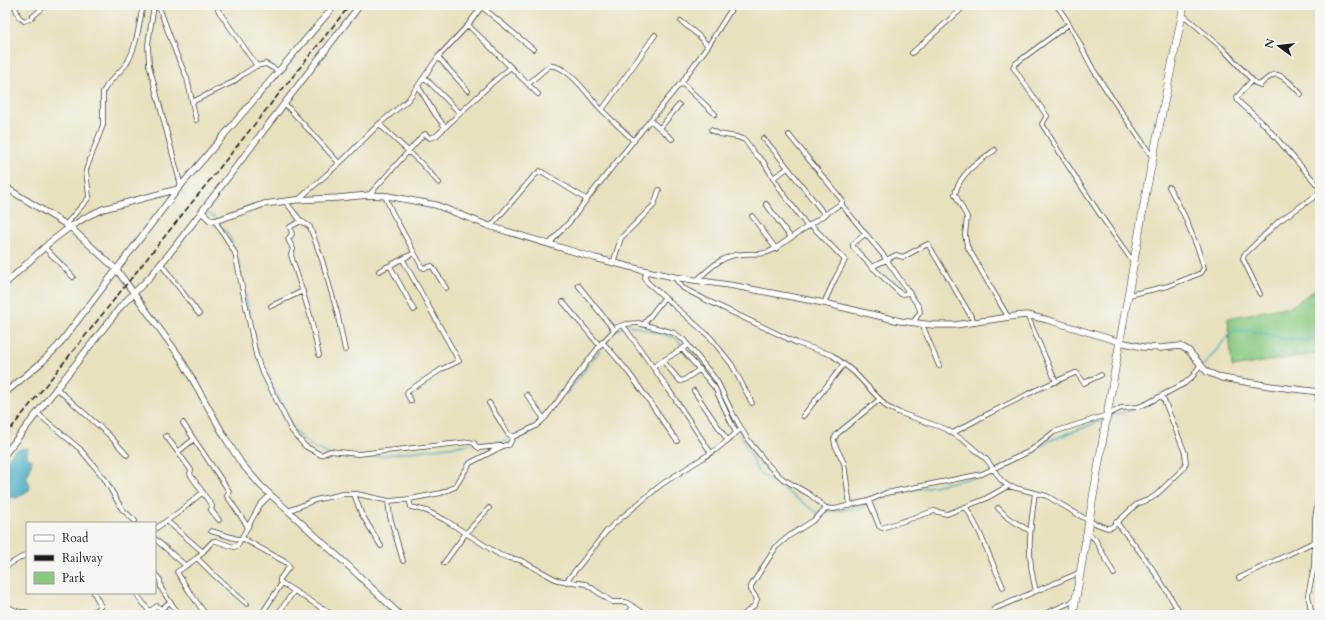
<svg xmlns="http://www.w3.org/2000/svg" width="1325" height="620" viewBox="0 0 1325 620" font-family="Cardo,serif">
<style>
.green{fill:#87c981;stroke:#52724e}
.water{fill:#46adc6;stroke:#316471}
.lines{fill:none;stroke-linecap:round;stroke-linejoin:round}
.stream{stroke:#46adc6;stroke-width:1.5}
.minor-casing{stroke:#3b3a34;stroke-width:5.5}
.tertiary-casing{stroke:#3b3a34;stroke-width:7}
.primary-casing{stroke:#3b3a34;stroke-width:8}
.minor{stroke:#fff;stroke-width:4}
.tertiary{stroke:#fff;stroke-width:5.5}
.primary{stroke:#fff;stroke-width:7}
.rail{stroke:#1c1c1c;stroke-width:1.5;stroke-dasharray:6 3;stroke-linecap:butt}
</style>
<rect width="100%" height="100%" fill="#f6f6f2"/>
<filter id="ink" filterUnits="userSpaceOnUse"><feTurbulence type="fractalNoise" baseFrequency=".025" numOctaves="2"/><feDisplacementMap in="SourceGraphic" scale="8" xChannelSelector="R" yChannelSelector="G"/><feConvolveMatrix kernelMatrix="1 2 1 2 8 2 1 2 1" color-interpolation-filters="sRGB"/></filter>
<filter id="wash" filterUnits="userSpaceOnUse"><feTurbulence type="fractalNoise" baseFrequency=".012" numOctaves="4" result="noise"/><feDisplacementMap in="SourceGraphic" scale="16" xChannelSelector="R" yChannelSelector="G"/><feGaussianBlur stdDeviation="0.9" result="paint"/><feColorMatrix in="noise" values="0 0 0 0 0 0 0 0 0 0 0 0 0 0 0 0 0 1.4 0 .05"/><feComposite in="paint" operator="in"/></filter>
<g filter="url(#wash)">
<rect width="100%" height="100%" fill="#e8e1be"/>
<!-- green -->
<path class="green" d="M1320,286V353L1232,367L1228,318L1292,306Z"/>
<!-- water -->
<path class="water" d="M28,448L27,452V457L32,460L29,473L26,477L30,485L29,490L17,498L11,497L5,503V463L15,450Z"/>
<g class="lines">
<!-- stream -->
<path class="stream" d="M182,193L184,195
M206,212L215,218
M219,224L230,237L233,246
M238,261L255,339
M630,325L676,338L714,382L717,387
M615,331L623,327
M257,349L259,359L294,430L300,437L315,448L330,455L356,459L471,444
M1204,365L1233,330L1259,332L1281,338L1308,341L1320,330
M718,391L740,432L758,472L818,513L821,512
M566,394L608,340
M1165,396L1186,387L1191,380
M1108,417L1135,409
M513,440L518,439L534,429
M475,444L509,441
M1037,448L1049,441L1103,420
M884,496L982,476
M825,512L860,508L875,500"/>
</g>
</g>
<g filter="url(#ink)">
<g class="lines">
<defs>
<path id="minor" d="M14,5L19,17L24,21L30,19L46,5
M154,5L148,44L149,65L181,186
M1056,5C1072,24 1081,48 1093,69C1112,100 1133,128 1153,158
M154,6L159,7L176,53L187,78L196,120
M482,7L533,49
M218,10L257,66
M1182,14L1221,47L1255,83L1260,85C1264,81 1269,77 1273,75C1281,71 1296,89 1301,94
M681,21L699,36L708,46
M1069,24L1015,64L1013,67L1047,116L1042,124C1071,171 1101,218 1134,263
M468,25L538,94
M912,53L966,5
M438,57L468,91
M424,77L460,113
M1252,80L1237,97L1238,101L1265,125L1320,188
M528,84L549,66C566,63 588,95 598,106C609,118 622,129 634,141
M681,84L688,73L708,46L734,5
M418,86L435,114L445,127
M192,102L233,82L242,75L256,66L266,64L278,71
M285,104L339,163
M602,110L655,35
M650,120L672,139
M379,124L421,163L439,183
M660,128L679,105
M711,130L719,134L737,137L745,140L754,153L763,161L782,192L808,227
M763,138L777,154L825,215
M995,150C979,161 960,173 955,194L967,217L965,235L967,246L1008,317
M773,178L788,168
M369,195L423,135L425,134L430,138L436,136L492,83L511,67
M385,196L392,212L422,267L424,268L432,266L446,288
M299,199L343,160L379,124L408,100L438,57L468,25L483,5
M285,201L300,220L310,227L322,260L337,312L345,350
M766,204L791,238
M841,204L884,256L919,307L920,312L913,323
M752,216L776,249
M215,221L228,241L235,253L256,355L260,367L292,431L305,446L321,455L330,451L358,454L469,442L474,443L476,446L479,448L509,445L513,437L536,426L545,418L601,344L617,327L626,324L638,323L664,330L674,333L684,340L717,381L733,414L748,440L769,466L783,479L809,494L826,508L834,509L868,501L886,493L982,474L1030,451L1054,432L1107,415L1121,408L1138,407L1148,403L1185,383L1193,376L1200,365
M301,221L290,227L292,234L288,239L293,249L291,255L310,315L319,355
M65,225L87,200L89,197L86,170L103,125V92C108,81 120,73 127,63C137,46 139,24 143,5
M811,225L845,260L835,279L824,303
M491,226L533,177L540,171L544,173L586,199
M865,234L853,244V247L871,266L901,294L910,293
M550,244C556,234 565,228 572,219C606,173 643,129 679,85L683,84L715,114
M45,248L73,277
M403,260L459,361L442,369L408,391L407,394L411,401
M613,263L621,238L654,205L659,190
M161,264L199,314
M390,266L414,310
M872,267L896,255L903,257L928,244L975,323
M379,271L414,253
M646,271L645,278L647,282L710,337L732,365L752,403
M674,277L683,288L704,299L797,343L832,355L854,372L887,407L900,413L946,429L966,442L987,460L1001,480L1008,486L1047,496L1089,521L1107,528L1112,527L1137,504L1150,499L1156,495L1182,470L1186,463L1185,453L1162,395
M697,280C711,267 723,255 742,254C755,253 761,256 773,250L842,203V200L789,135
M578,285L614,330
M1260,294L1243,259L1244,255L1279,221L1320,193
M1129,295L1168,286L1201,273L1204,268L1198,249L1184,215L1169,187
M563,302L599,345
M271,306L303,291
M1027,315L1056,382
M644,324L664,298
M922,324L939,366
M623,325L669,390L711,453
M602,342C631,371 653,408 677,441
M682,349L715,388L736,433
M663,361L680,381L684,380L700,369
M653,367L688,345
M56,388L109,435L127,455
M694,391L728,441
M1317,391L1320,414
M527,395L544,419
M489,403L508,434L513,437
M37,413L80,449L104,478L122,509L135,521
M803,416L844,364
M183,423L229,491L227,496L248,527
M953,433L982,417L1036,390L1075,373H1077L1084,383L1101,375
M166,436L191,470L190,474L212,506L211,510L219,520
M178,452L194,439
M1035,493C1030,530 1026,554 1036,591
M354,494L361,513L381,546
M409,499L411,507L427,511L445,520L500,555L509,558L520,560L557,580L586,584L612,602H626L647,615
M388,501L390,517L403,561
M869,501L879,526L882,528L934,511L947,514L985,499L1008,486
M850,506L844,463L835,445L834,439L837,434L880,399
M966,507L978,529L1003,587
M998,508L1008,518L1030,531
M288,511L315,500L343,494H357L389,501L410,499L441,493L455,487L470,463L505,445
M167,521L203,552
M1116,522C1141,551 1163,582 1181,615
M155,529L179,512L203,492
M211,531L241,540
M1087,533L1095,539L1114,574
M242,538L287,563L289,567L280,579V582L333,615
M155,539L186,566
M197,558L215,576L247,604
M444,563L466,533L489,508
M5,567L27,554
M155,574L160,580L161,588L170,602L161,609L165,615
M1239,578L1314,542
M566,582L606,532L614,524L662,484L717,449L741,429
M136,593L149,611
M170,602L180,615
M5,604C11,609 18,613 26,612L29,615
M994,609L1081,572
M89,615L101,606L94,593
M144,615L157,606L161,609
M206,615L189,591L177,572L197,558L213,541H216L234,547L237,546L260,505L270,495
M261,615L282,583
M277,615L294,591
M318,615L323,608
M627,615L633,607
M743,615L755,605L757,599L751,590V586L776,547L789,536L814,520L827,508
M1042,615L1076,600
M1162,615L1177,607
M1312,615L1308,595L1314,567L1315,518L1320,488"/>
<path id="tertiary" d="M5,187L70,227L117,270L180,357L226,439L241,463L261,486L354,571L400,615
M202,212L210,220L215,221L264,204L295,200L337,198L369,195L388,196L436,205L489,226L595,258L642,270L674,277L735,286L824,303L900,321L933,325H955L1016,316L1027,315L1048,320L1120,342L1143,347L1161,348L1180,346L1188,350L1207,372L1222,378L1270,386L1320,392
M5,284L49,243L70,227L88,216L103,209L178,189
M5,393L42,362L58,346L178,189L335,5
M5,454L122,305L150,277L173,249L360,5"/>
<path id="primary" d="M1073,615L1107,415L1147,187L1184,5"/>
</defs>
<!-- minor casing -->
<use href="#minor" class="minor-casing"/>
<!-- tertiary casing -->
<use href="#tertiary" class="tertiary-casing"/>
<!-- primary casing -->
<use href="#primary" class="primary-casing"/>
<!-- minor -->
<use href="#minor" class="minor"/>
<!-- tertiary -->
<use href="#tertiary" class="tertiary"/>
<!-- primary -->
<use href="#primary" class="primary"/>
<!-- rail -->
<path class="rail" d="M5,436L350,5"/>
</g>
</g>
<!-- margin -->
<rect width="1325" height="620" fill="none" stroke="#f6f6f2" stroke-width="20"/>
<!-- legend -->
<rect x="26" y="522" width="130" height="72" fill="#f6f6f2" stroke="#9f9f9c"/>
<rect x="34" y="535" width="20" height="6" fill="#ffffff" stroke="#9f9f9c"/>
<text x="62" y="542" font-size="12" fill="#1c1c1c">Road</text>
<rect x="34" y="555" width="20" height="6" fill="#1c1c1c" stroke="#9f9f9c"/>
<text x="62" y="562" font-size="12" fill="#1c1c1c">Railway</text>
<rect x="34" y="572" width="20" height="12" fill="#87c981" stroke="#9f9f9c"/>
<text x="62" y="582" font-size="12" fill="#1c1c1c">Park</text>
<!-- north arrow -->
<g transform="translate(1279 46) rotate(285)" stroke="#f6f6f2" stroke-width="3" paint-order="stroke">
<path d="M0-3L7 15L0 10L-7 15Z" fill="#1c1c1c"/>
<text y="-6" font-size="11" font-weight="bold" text-anchor="middle" fill="#1c1c1c">N</text>
</g>
</svg>
